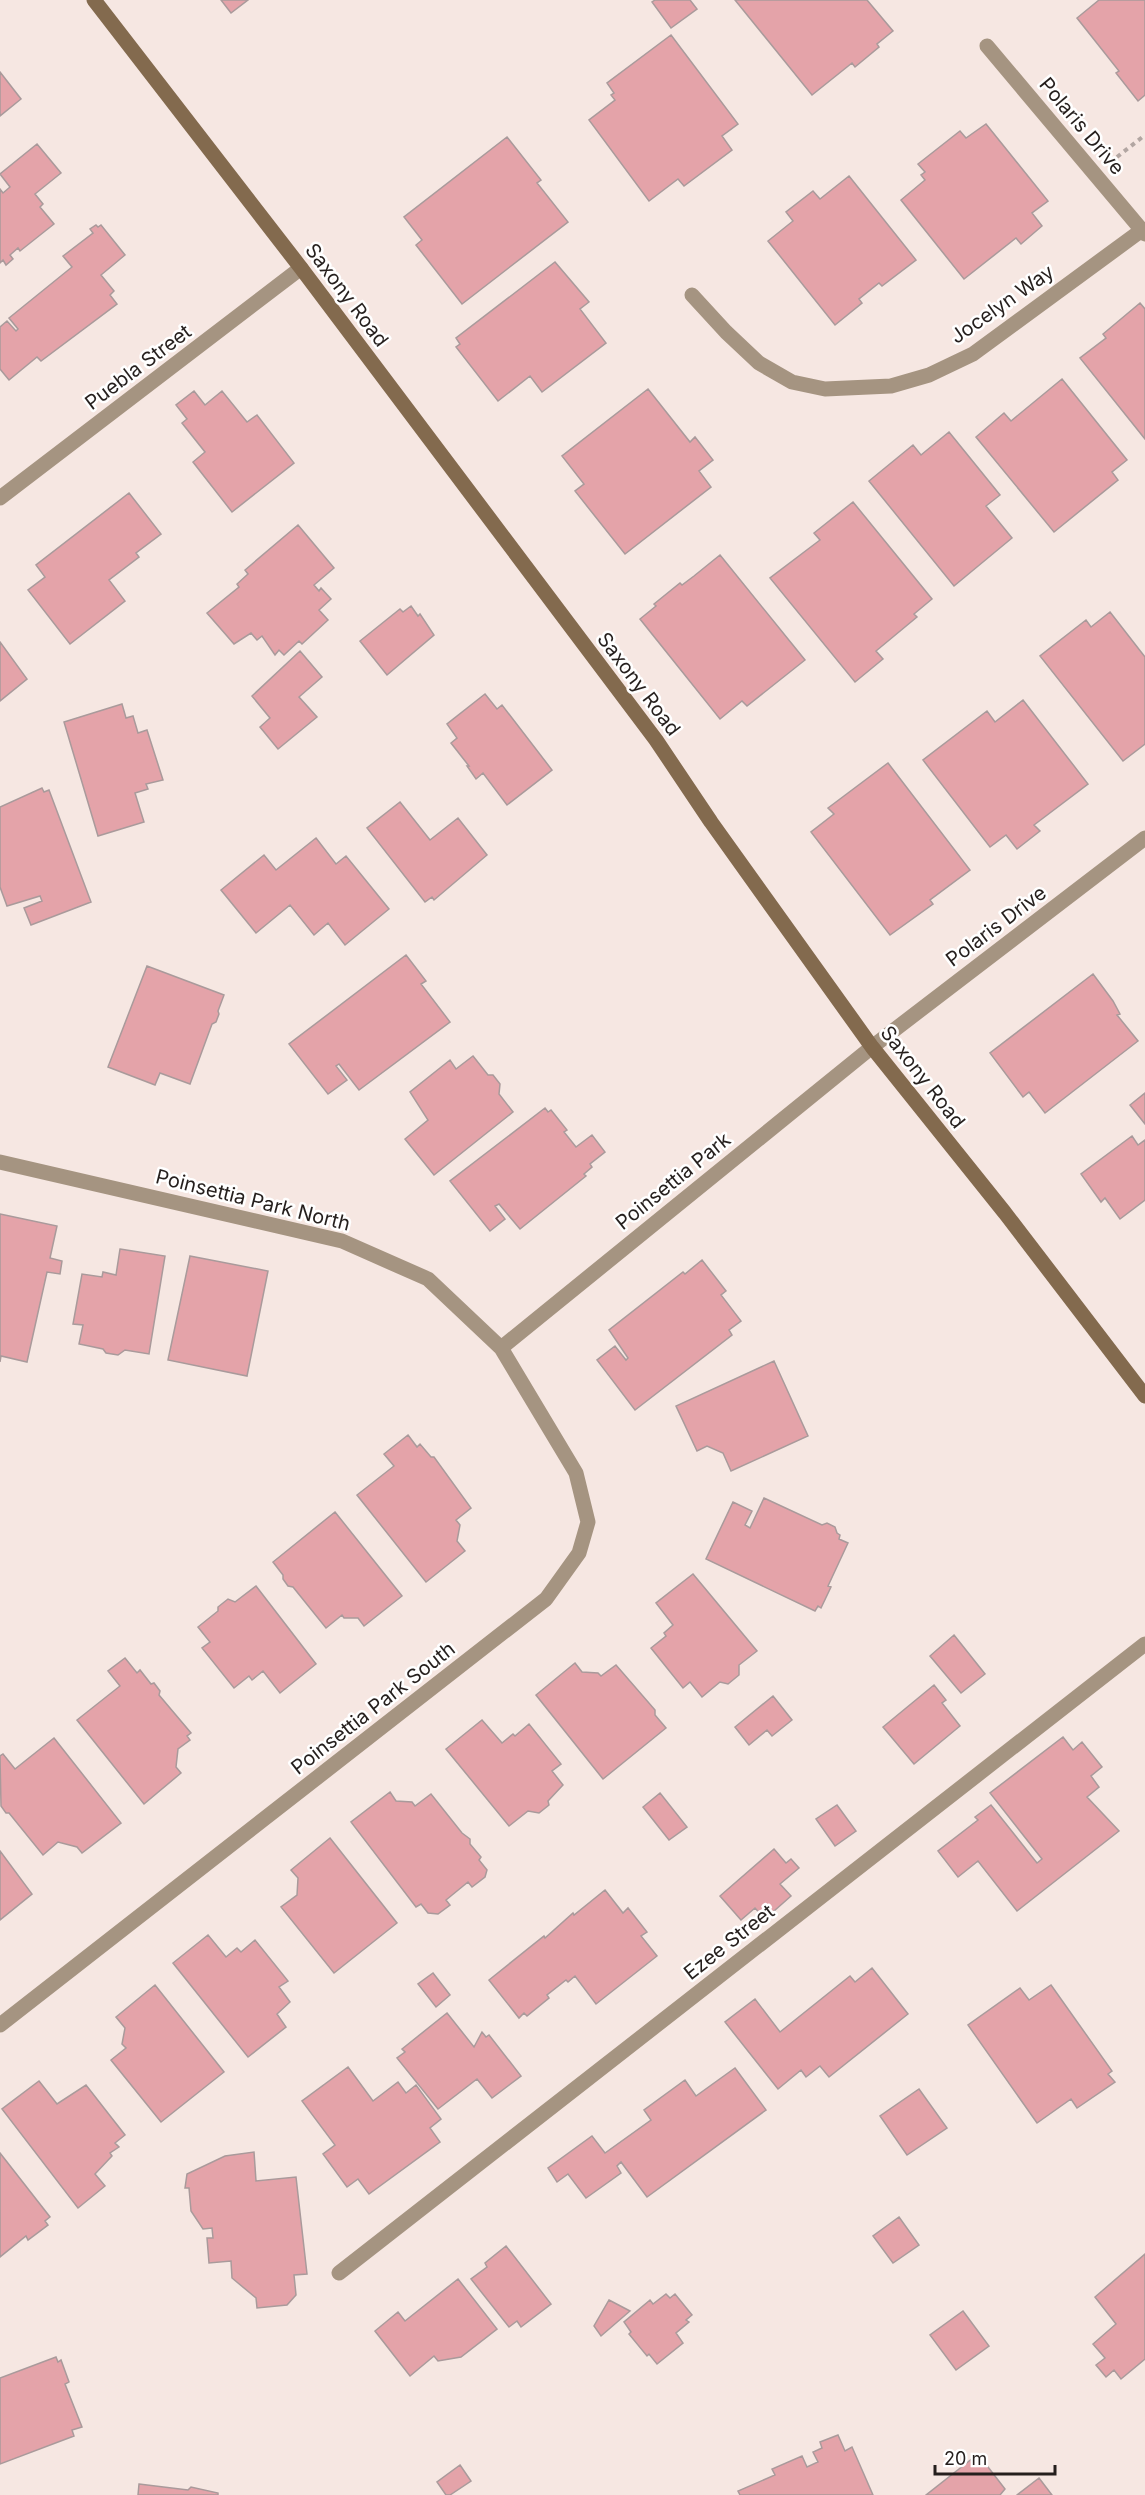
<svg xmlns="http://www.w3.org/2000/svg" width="1145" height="2495" viewBox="0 0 1145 2495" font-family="Inter,sans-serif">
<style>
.building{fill:#e4a3a9;stroke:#a99a9b;stroke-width:1.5}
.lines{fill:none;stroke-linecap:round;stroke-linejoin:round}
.path{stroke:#b2a6a2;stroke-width:4;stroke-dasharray:4.5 4.5;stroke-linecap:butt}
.street{stroke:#a59481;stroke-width:15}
.secondary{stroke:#836a4e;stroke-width:15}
.labels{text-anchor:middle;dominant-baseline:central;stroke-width:5;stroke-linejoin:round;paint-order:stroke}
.street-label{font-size:20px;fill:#251f1d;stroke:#fff}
</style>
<rect width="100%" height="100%" fill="#f6e7e2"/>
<!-- building -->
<path class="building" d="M221,0H248L231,13Z
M655,0H690L697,9L671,28L652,2Z
M735,0H867L893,31L877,44L879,47L855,67L852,63L812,95Z
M1099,0H1145V95L1138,101L1116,73L1119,71L1077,18Z
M671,35L738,124L722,136L732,150L684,186L678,179L649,201L589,120L615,100L611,95L614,93L607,83Z
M0,72L21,99L0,116Z
M986,124L1048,201L1032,213L1042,226L1021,244L1016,238L964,279L901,200L925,180L921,175L925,172L918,164L960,131L966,138Z
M507,137L541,180L537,183L568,222L462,304L416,245L422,240L404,217Z
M37,144L61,173L35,194L43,204L40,207L54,224L20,251L18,248L10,255L13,259L6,265L3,260L0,263V189L3,193L10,187L0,174Z
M849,176L916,260L882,286L879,283L859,299L862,303L835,325L768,241L793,221L786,212L813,191L820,199Z
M96,225L98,227L101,225L125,255L101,275L114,291L110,295L117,304L41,361L37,357L9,380L0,369V327L7,321L16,331L18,329L9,318L72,267L63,256L93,233L90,229Z
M555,262L589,302L580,309L606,343L542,392L530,376L498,401L456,347L460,344L456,338Z
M1140,303L1145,309V439L1080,358L1106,338L1103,334Z
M1062,379L1127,460L1112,472L1118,480L1054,532L976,437L1004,413L1011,421Z
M648,389L690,442L695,437L713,460L699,471L711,487L625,554L575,491L584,484L562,456Z
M194,391L205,405L222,391L247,422L257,415L294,463L232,512L193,462L205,452L182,423L187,419L176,405Z
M949,432L1000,495L986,506L1012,538L954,586L869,481L913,445L921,455Z
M129,493L161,534L136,553L139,557L109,580L125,601L70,644L28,590L45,577L36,565Z
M853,502L932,599L914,614L917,617L876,651L883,659L855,682L770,578L820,540L814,533Z
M298,525L334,568L314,585L319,591L321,588L331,599L319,610L328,620L302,644L299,641L284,655L279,650L275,655L262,636L257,640L251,633L234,644L207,613L239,587L237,584L248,574L245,570Z
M720,555L805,660L747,706L742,701L720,719L640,619L656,606L654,604L680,583L682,585L694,576Z
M411,606L418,616L420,614L434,635L387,675L360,641L400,609L403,612Z
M1110,612L1145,657V744L1123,761L1040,656L1086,620L1091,627Z
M0,642L27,679L0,701Z
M300,651L322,677L299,697L317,717L278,749L260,727L270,718L252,696Z
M485,694L497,709L502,705L552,770L507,805L483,773L476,779L467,766H469L451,743L457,738L447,724Z
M1023,700L1088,784L1034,825L1040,831L1017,849L1006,835L990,847L923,760L987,711L995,722Z
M122,704L126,718L133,716L138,733L147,730L163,780L146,784L148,789L135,793L144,822L98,836L64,722Z
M888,763L970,870L930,900L933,904L890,935L811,832L834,814L828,808Z
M42,788L44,792L49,790L91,902L31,925L24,908L42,901L40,896L7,906L0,887V807Z
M400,802L430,840L458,818L487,855L434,900L432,897L425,902L367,828Z
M316,838L336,864L346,856L389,909L345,945L328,923L314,935L290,905L256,933L221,890L264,855L276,870Z
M406,955L426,981L421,984L450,1022L359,1090L339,1064L336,1066L347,1080L328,1094L289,1044Z
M147,966L224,995L218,1011L219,1014L216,1022L212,1024L190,1084L160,1073L155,1085L108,1067Z
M1093,974L1113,1001L1120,1014L1117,1015L1138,1041L1045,1113L1029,1092L1023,1097L990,1053Z
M473,1056L488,1075H493L500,1084L499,1094L513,1112L434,1175L405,1139L428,1120L410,1092L450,1060L456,1069Z
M1145,1093V1124L1130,1105Z
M545,1108L548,1112L551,1110L567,1130L564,1132L576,1147L592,1135L605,1152L590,1164L592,1167L584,1174L586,1176L520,1229L499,1204L495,1206L505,1219L490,1231L450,1181Z
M1132,1136L1138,1145L1145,1140V1200L1120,1219L1105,1198L1101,1202L1081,1174Z
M0,1214L57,1226L50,1258L62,1261L60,1274L47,1272L27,1362L1,1356L0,1362Z
M120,1249L165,1256L149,1354L125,1350L118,1355L106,1353L103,1349L79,1344L83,1325L73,1324L82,1274L102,1277L103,1272L116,1275Z
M190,1256L268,1271L247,1376L168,1360Z
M702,1260L726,1291L721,1295L741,1321L729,1330L732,1335L635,1410L597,1360L615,1346L626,1360L628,1358L609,1330L683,1272L685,1274Z
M774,1361L808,1436L731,1471L723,1453L707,1446L697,1451L676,1406Z
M408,1435L417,1447L420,1444L431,1457H434L471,1508L456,1520L460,1525L457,1541L465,1551L426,1582L357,1495L394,1466L384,1454Z
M764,1498L822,1525L827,1523L835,1527L837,1533L840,1535L839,1539L848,1543L828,1586L831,1587L821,1608L818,1606L815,1611L706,1559L733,1502L752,1511L745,1525L750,1528Z
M335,1512L402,1596L364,1626L358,1618H344L342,1615L326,1628L293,1587L288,1586L283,1579V1575L273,1562Z
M693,1574L757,1651L739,1665V1675L728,1684L720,1682L702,1697L690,1682L683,1688L651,1648L666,1636L664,1633L673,1625L656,1603Z
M256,1586L316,1664L280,1693L263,1671L252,1680L249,1676L234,1688L202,1648L210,1642L198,1627L218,1611V1607L228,1599L235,1602Z
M954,1635L985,1674L961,1693L930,1656Z
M125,1658L137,1673L140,1670L151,1684L154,1683L160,1691L159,1695L191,1733L187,1736L190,1740L178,1749L176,1767L181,1773L144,1804L77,1720L120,1686L108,1671Z
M575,1663L582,1672L598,1673L601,1676L616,1665L655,1710V1715L666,1728L603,1779L536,1695Z
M934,1685L946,1700L942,1703L960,1726L914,1764L883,1727Z
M773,1696L792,1720L772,1736L767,1730L749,1745L735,1727Z
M482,1720L502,1743L513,1734L515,1736L529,1724L561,1764L552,1771L563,1785L548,1801L549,1805L539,1813L528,1811L509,1826L446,1749Z
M1063,1737L1073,1750L1082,1742L1102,1767L1091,1776L1099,1787L1087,1797L1119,1831L1017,1911L978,1861L958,1877L938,1851L978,1820L975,1817L991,1805L1037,1863L1042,1859L990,1793Z
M54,1738L121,1823L82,1853L77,1847L58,1842L43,1855L9,1813H6L1,1806L0,1756L3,1754L15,1769Z
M390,1792L396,1801L412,1802L415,1806L431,1794L462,1833L470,1839V1844L481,1857L479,1860L487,1870L485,1877L472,1887L468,1882L446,1900L450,1905L438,1914L428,1913L421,1904L416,1907L351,1822Z
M660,1793L687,1827L669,1840L643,1807Z
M837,1805L856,1831L835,1846L816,1819Z
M330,1838L397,1923L334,1973L281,1907L297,1895L298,1878L291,1870Z
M774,1849L786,1863L791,1859L799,1868L780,1884L791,1896L765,1919L755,1908L741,1920L720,1896Z
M0,1851L32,1894L0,1920Z
M605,1890L623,1913L628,1908L647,1932L641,1936L657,1956L596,2004L575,1976L568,1982L566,1980L547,1995L549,1998L527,2016L524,2013L519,2018L489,1980L544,1936L545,1938L573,1913L574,1915Z
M208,1935L226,1957L237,1948L241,1952L255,1940L288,1981L279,1987L290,2002L277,2014L286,2027L248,2057L173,1963Z
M872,1968L908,2014L829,2077L820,2066L806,2077L801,2070L778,2089L725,2022L755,1999L780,2032L850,1976L855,1982Z
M433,1973L450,1995L436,2007L418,1984Z
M155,1985L224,2072L161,2122L111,2060L126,2048L122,2044L125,2028L116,2017Z
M1051,1985L1112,2071L1108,2074L1115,2082L1077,2108L1071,2099L1037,2123L968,2025L1020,1988L1029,2000Z
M447,2013L474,2047L482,2032L486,2037L489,2035L521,2076L492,2098L477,2079L438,2109L397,2058L405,2052L402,2049Z
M348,2067L373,2101L398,2082L406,2093L416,2085L441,2119L430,2128L440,2142L369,2194L358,2179L347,2187L323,2154L335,2145L302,2101Z
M735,2068L766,2110L647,2197L621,2162L617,2166L621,2173L586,2198L568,2174L557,2182L548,2168L592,2136L605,2153L651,2120L644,2110L685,2080L696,2096Z
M39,2081L57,2104L86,2085L125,2135L115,2143L119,2147L110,2153L112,2156L95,2174L105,2186L78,2208L2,2109Z
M919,2089L947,2128L907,2155L880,2116Z
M254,2152L256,2181L296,2177L307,2274L294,2275L296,2295L287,2305L257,2308L256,2298L232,2278L231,2261L209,2263L207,2238H213L212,2228L203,2229L191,2211L189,2188H185L187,2174L225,2156Z
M0,2153L50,2217L45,2221L48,2225L28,2240L26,2236L0,2257Z
M899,2217L919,2245L893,2263L873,2236Z
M506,2246L551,2304L521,2327L517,2321L509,2327L471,2279L487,2267L485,2263Z
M1145,2254V2359L1121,2379L1114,2370L1106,2377L1096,2365L1105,2358L1093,2344L1116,2324L1095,2297Z
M458,2279L497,2329L461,2357L438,2361L434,2356L410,2376L375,2331L398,2312L405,2321Z
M666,2294L670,2298L675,2294L692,2315L686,2320L689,2322L676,2333L683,2343L657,2364L649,2354L647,2356L629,2334L631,2332L624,2322L650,2300L653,2304Z
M609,2300L630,2311L601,2336L594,2326Z
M963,2311L989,2346L956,2370L930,2335Z
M56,2357L58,2362L61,2360L69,2382L65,2384L82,2427L72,2430L74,2436L0,2464V2378Z
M838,2435L845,2451L852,2447L873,2495H740L738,2491L775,2475L772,2469L802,2456L807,2467L818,2462L813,2452L822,2448L820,2442Z
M978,2454L1005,2489L1000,2495H926Z
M460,2465L471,2481L450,2495H446L437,2482Z
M1039,2478L1052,2495H1017Z
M139,2484L188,2490L191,2487L218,2493V2495H138Z"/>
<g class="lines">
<!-- path -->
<path class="path" d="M1117,157L1145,135"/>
<!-- street -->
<path class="street" d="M987,46L1145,234
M692,295L726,332L759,363L792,382L825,389L891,386L929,375L973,354L1142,230
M0,498L301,268
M0,1162L342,1241L428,1279L501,1348L576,1473L588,1522L579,1553L546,1599L0,2025
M501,1348L872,1047L1145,838
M339,2273L1145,1644"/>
<!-- secondary -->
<path class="secondary" d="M94,0L301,268L656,740L711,822L872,1047L1005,1213L1145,1396"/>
</g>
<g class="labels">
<!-- street labels -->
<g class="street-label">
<text transform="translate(1082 126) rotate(50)">Polaris Drive</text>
<text transform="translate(347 295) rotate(53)">Saxony Road</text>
<text transform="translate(1002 304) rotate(-35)">Jocelyn Way</text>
<text transform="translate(138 367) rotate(-37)">Puebla Street</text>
<text transform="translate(639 684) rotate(53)">Saxony Road</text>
<text transform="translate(996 926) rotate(-37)">Polaris Drive</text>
<text transform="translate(923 1077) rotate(52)">Saxony Road</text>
<text transform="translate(673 1181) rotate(-39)">Poinsettia Park</text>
<text transform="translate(253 1200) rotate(14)">Poinsettia Park North</text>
<text transform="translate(373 1708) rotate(-38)">Poinsettia Park South</text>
<text transform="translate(729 1942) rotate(-38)">Ezee Street</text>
</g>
</g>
<!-- scale -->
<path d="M935 2465v9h120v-9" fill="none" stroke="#251f1d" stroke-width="3"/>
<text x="944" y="2465" font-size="18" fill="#251f1d" stroke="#ffffff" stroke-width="4.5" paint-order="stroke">20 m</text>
</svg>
